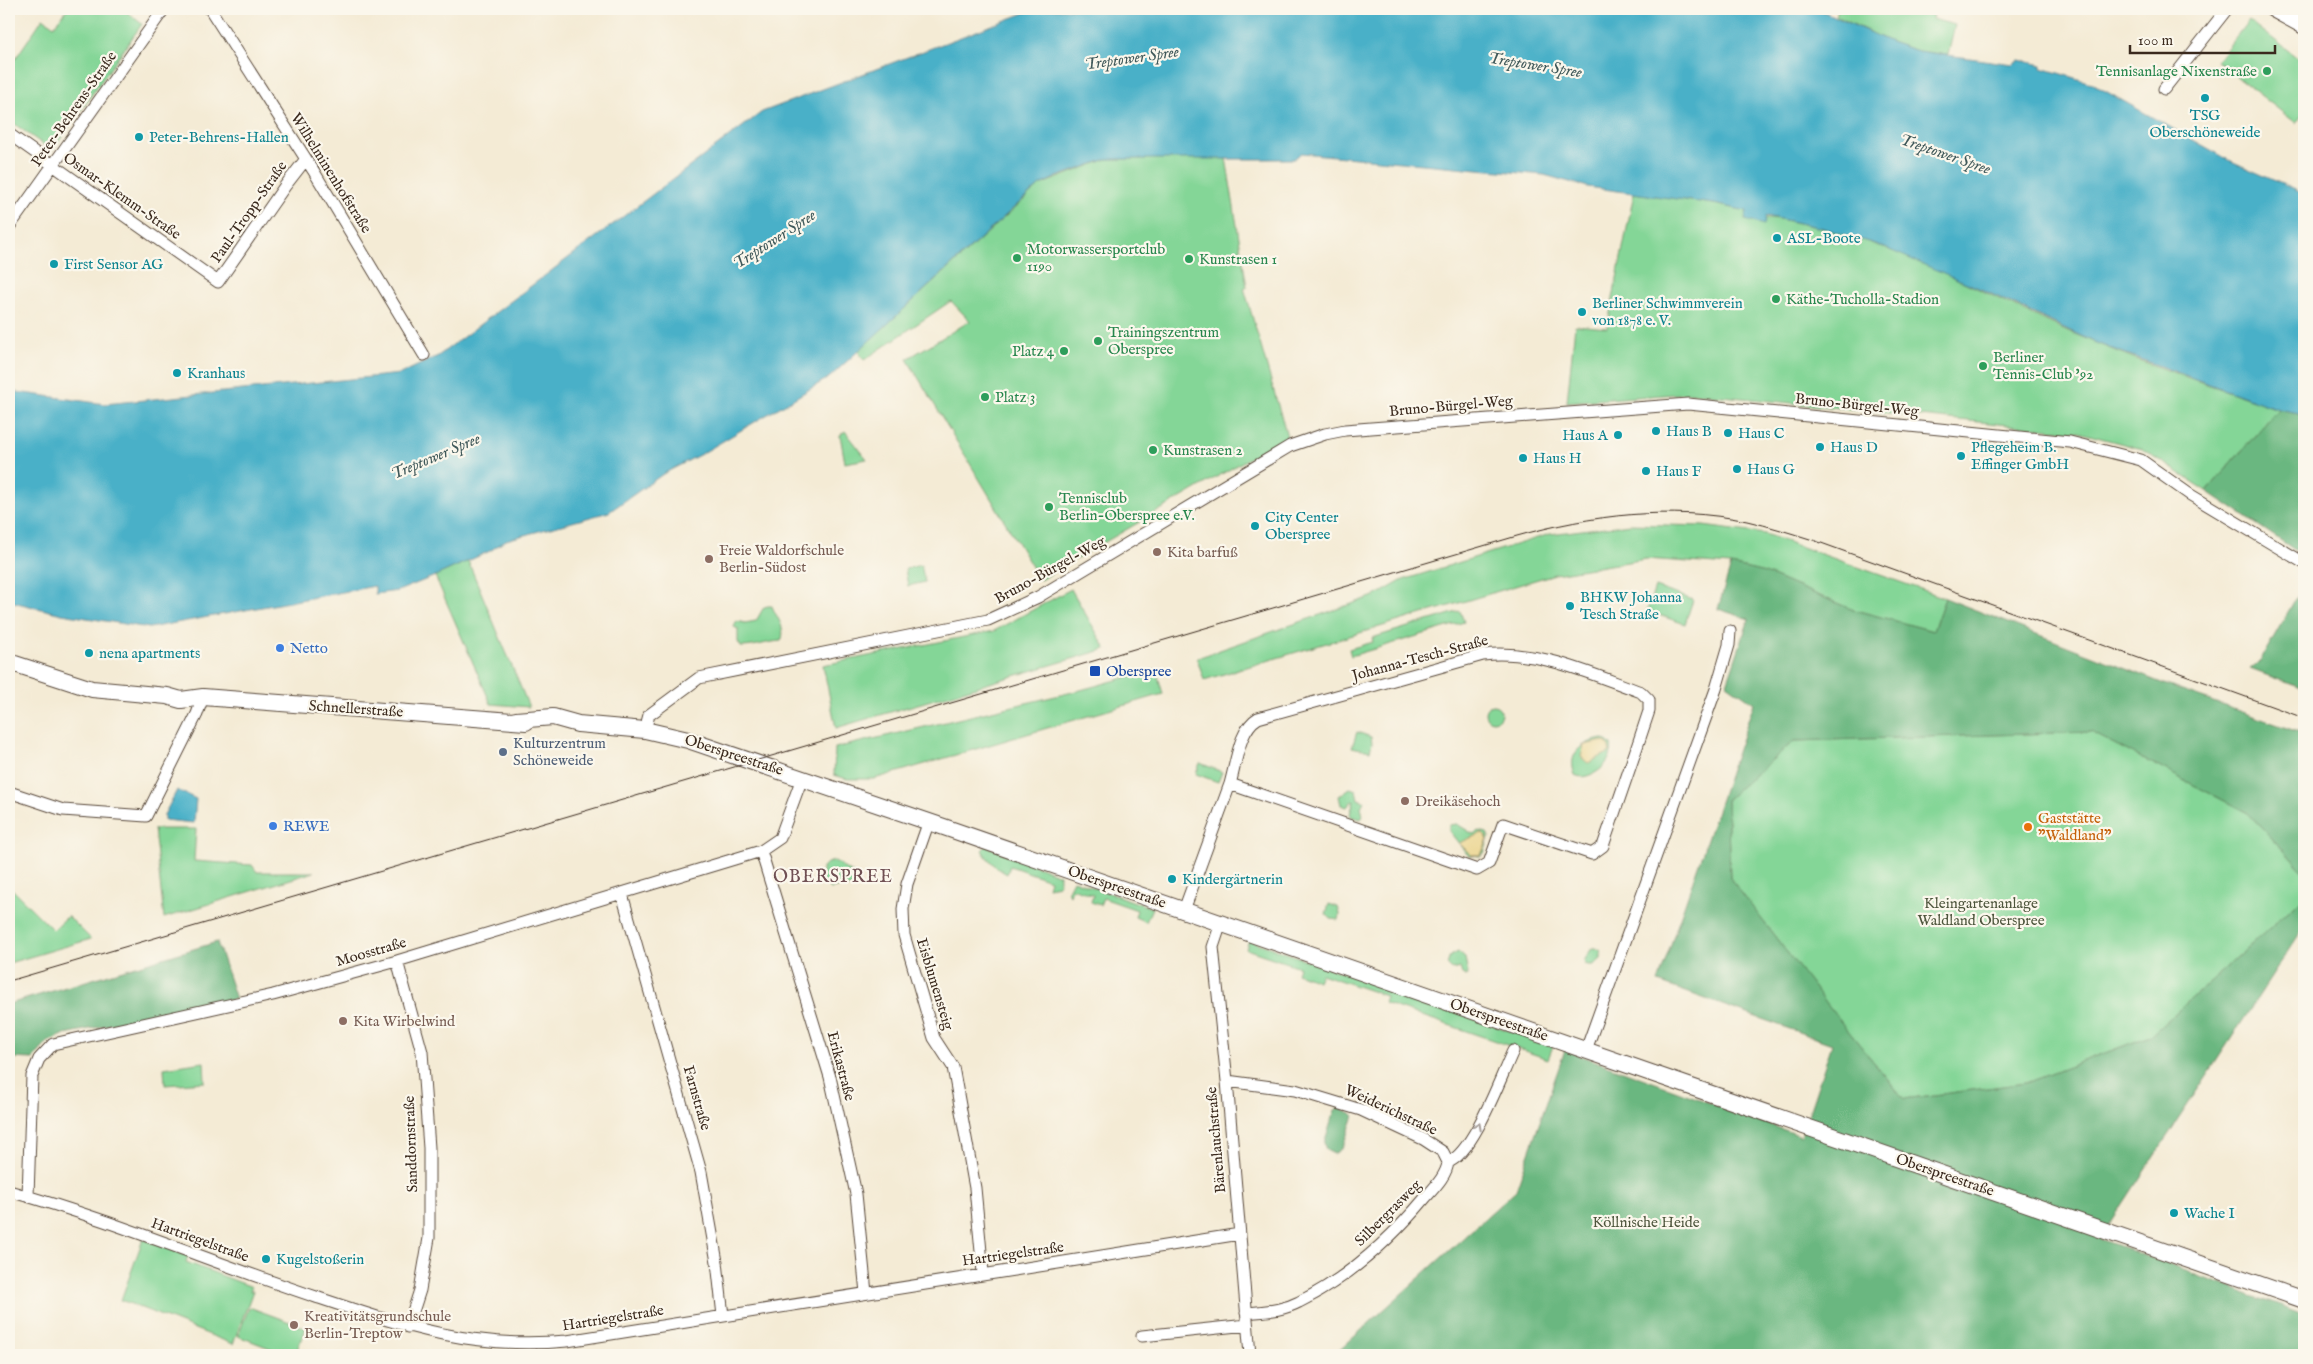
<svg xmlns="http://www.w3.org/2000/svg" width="2313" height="1364" viewBox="0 0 2313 1364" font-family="'IM FELL English',serif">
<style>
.green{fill:#84d697;stroke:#60805a}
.forest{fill:#6bb780;stroke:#53704f}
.sand{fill:#eeda9e;stroke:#94825e}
.water{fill:#49b0c8;stroke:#426d73}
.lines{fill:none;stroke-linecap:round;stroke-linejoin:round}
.street-casing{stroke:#574739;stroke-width:13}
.secondary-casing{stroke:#574739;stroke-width:18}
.street{stroke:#fff;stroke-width:11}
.secondary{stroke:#fff;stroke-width:16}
.tram{stroke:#3b2a1e;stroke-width:1}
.oneway{stroke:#a79f9a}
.leisure-dot{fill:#2e9e5b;stroke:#fbf7ec;stroke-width:2}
.culture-dot{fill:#0f9aa8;stroke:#fbf7ec;stroke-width:2}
.education-dot{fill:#8d6e63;stroke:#fbf7ec;stroke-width:2}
.shop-dot{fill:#3f7fe0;stroke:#fbf7ec;stroke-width:2}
.transit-dot{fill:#1a4fb4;stroke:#fbf7ec;stroke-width:2}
.service-dot{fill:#5c6f8a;stroke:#fbf7ec;stroke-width:2}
.food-dot{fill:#e8710a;stroke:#fbf7ec;stroke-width:2}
.labels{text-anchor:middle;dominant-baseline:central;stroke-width:4.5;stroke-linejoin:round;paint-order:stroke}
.leisure-label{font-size:15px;fill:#27864d;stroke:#fbf7ec;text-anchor:start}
.street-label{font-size:15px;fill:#3b2a1e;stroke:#fbf7ec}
.culture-label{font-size:15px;fill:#0d838f;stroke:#fbf7ec;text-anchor:start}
.education-label{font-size:15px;fill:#785e54;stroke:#fbf7ec;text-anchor:start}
.shop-label{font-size:15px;fill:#366cbe;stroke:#fbf7ec;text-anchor:start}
.transit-label{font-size:15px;fill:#164399;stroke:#fbf7ec;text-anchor:start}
.service-label{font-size:15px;fill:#4e5e75;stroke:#fbf7ec;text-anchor:start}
.food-label{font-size:15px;fill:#c56008;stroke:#fbf7ec;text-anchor:start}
.park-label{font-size:15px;fill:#4d553c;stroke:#fbf7ec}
.water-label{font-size:16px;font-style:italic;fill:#40595a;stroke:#fbf7ec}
.quarter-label{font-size:18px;letter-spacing:1px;fill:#705053;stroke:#fbf7ec}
</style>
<rect width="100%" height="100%" fill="#fbf7ec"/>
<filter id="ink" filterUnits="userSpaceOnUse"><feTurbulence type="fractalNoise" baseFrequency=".02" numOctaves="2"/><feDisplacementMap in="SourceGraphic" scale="10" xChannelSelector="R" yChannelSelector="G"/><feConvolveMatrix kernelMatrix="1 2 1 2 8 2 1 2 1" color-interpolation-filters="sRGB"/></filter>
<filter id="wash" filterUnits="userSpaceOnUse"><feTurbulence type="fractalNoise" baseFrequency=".0096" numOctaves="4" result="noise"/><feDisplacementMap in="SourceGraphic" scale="20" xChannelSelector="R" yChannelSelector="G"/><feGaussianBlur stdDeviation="1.12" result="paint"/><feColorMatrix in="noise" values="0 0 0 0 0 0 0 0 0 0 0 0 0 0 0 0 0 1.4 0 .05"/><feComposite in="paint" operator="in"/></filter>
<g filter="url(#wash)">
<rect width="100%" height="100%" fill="#f4ebd5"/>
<!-- green -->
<path class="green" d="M67,9H123L142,24L52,151L9,120V68L43,18L54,26Z
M1838,9H1929L1928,14L1933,15L1932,19L1955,25L1948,55L1918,51L1891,42L1836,16Z
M2249,20L2304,63V113L2296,123L2217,61Z
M1226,158L1247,287L1244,288L1287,436L1040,580L907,359L970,321L951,301L864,360L858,351L1040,185L1107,159Z
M1634,193L1714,204L1747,211L1745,220C1771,215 1783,220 1808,225C1910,247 2000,304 2096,343C2155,368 2218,387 2278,409L2207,491L2142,449L2078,432L1692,393L1567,402L1575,325L1607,328Z
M845,431L867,459L845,463L840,435Z
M1630,524L1703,526L1765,534L1945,598L1933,631L1851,609L1765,573L1731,565L1646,559L1555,574L1204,680L1197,658L1377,595L1403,580L1550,534Z
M468,561L529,707L491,704L435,576Z
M921,565L925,582L908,586L905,569Z
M1655,587L1693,600L1685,624L1647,611Z
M1071,589L1106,649L836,728L823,665L994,631Z
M768,606H772C776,617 787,628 781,641C766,642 755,647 741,647L738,642V629L734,627L736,621L745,623L756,621L764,607Z
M1460,611L1464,622L1351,656L1349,649L1373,642L1372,638Z
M1156,669L1163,694L874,779H847L834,775L835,748L1077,691Z
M1485 713a8 8 0 1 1 16 0a8 8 0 1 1-16 0Z
M1357,732L1371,737L1372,743L1370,751L1352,747Z
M2091,732L2248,813L2304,872V897L2150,1036L2026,1083L1904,1099L1832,1011L1730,878L1727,799L1794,741Z
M1604,739L1611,745C1615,763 1589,783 1575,775C1566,752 1584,741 1604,739Z
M1200,763L1222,772L1218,782L1196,774Z
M1350,788L1356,790L1358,799L1364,801L1361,807L1363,816L1361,819L1352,817L1350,814L1354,801L1351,802L1347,807L1341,805L1339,796Z
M1457,824L1473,834L1479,831L1487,833L1489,837L1484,853L1481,856L1468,855L1449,831V825Z
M154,829H196L194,861L252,865L257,872H314L164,918Z
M986,846L1060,875L1059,885L1048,887L1050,880L1010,866L1007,874C996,868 988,860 982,850Z
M835,861L848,871L856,874L852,888L843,886L831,889L822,881V868L827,863Z
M1073,880L1152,908L1146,922L1135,917L1137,910L1103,898L1100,905L1091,902L1093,895L1072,888L1070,895L1067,892Z
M9,886L53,930L68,916L91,939L9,963Z
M1329,904L1338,907L1340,914L1339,920L1331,919L1326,914Z
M1249,940L1553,1046L1548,1059L1384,1003L1386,996L1321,974L1318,981L1297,973L1299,967L1246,949Z
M1592,948H1596L1601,951V959C1595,964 1593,967 1585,964L1584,961Z
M1458,952L1465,958L1468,973L1466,976L1462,974L1460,968L1452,970L1447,965L1450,956Z
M204,1062L205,1082L165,1085L164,1068Z
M143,1239L188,1256L186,1262L252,1287L250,1291H253L233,1344L121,1300Z
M249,1307L306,1328L295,1355H288L238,1336Z"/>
<!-- forest -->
<path class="forest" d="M2278,409L2304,414V556L2207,491Z
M1731,565L1765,573L1851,609L1933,631L1945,598L2182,691L2304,734V872L2248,813L2091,732L1794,741L1727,799L1730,878L1832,1011L1904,1099L2026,1083L2150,1036L2304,897V927L2100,1239L2304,1315V1355H1334L1516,1190L1565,1050L1801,1136L1832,1044L1658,982L1754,703L1727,684L1749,619L1718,609Z
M2304,584V689L2250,669L2260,661Z
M217,942L236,999L65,1034L48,1042L33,1059L9,1058V1004Z
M1339,1108L1351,1113L1354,1116L1342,1148L1334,1154L1326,1150L1324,1143L1335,1110Z"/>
<!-- sand -->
<path class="sand" d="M1603,741L1608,744L1610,752L1588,763L1581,757L1584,745Z
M1482,833L1488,839L1481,855H1471L1459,843Z"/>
<!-- water -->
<path class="water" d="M1035,9H1818L1891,42L1918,51L2013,64L2019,60L2042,65V68L2091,83L2229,160L2304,194V414L2278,409L2096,343L1983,290L1878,245L1823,228L1766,216L1764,225L1745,220L1747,211L1714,204L1588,187L1544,175L1301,153L1294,159H1107L1057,177L1040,185L1018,204L830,377L703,453L663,474L609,512L506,540L490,551L435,576L398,591L375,594V586L149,628L62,614L9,601V391L105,404L400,374L438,356L762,112Z
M177,790L196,799L194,823L164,820V815Z"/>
</g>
<g filter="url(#ink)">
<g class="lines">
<defs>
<path id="street" d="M210,9L313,170L424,355
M2164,89L2227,9
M9,134L218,282L285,186L306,159
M9,227L164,9
M645,730L649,715L699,678L988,620L1038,597L1290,446L1325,434L1345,430L1688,404L2070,442L2141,460L2189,494L2304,563
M9,792L63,810L146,816L197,714L203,697
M929,821L907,884L903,909L904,935L934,1038L953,1067L975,1188L983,1273
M761,851L830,1077L856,1194L866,1293
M622,894L701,1172L717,1262L723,1316
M1184,910L1230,784L1477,870L1489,863L1503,824L1592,854L1603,846L1637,747L1649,711V700L1641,692C1591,674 1538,649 1483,655L1258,718C1239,729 1236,764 1230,784
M1221,923L1213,947L1227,1081L1250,1355
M397,961L422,1052L429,1148V1238L420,1290L408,1327
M1586,1050L1716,689L1729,645L1730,631
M1227,1081L1295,1090L1361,1110L1423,1139L1443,1152L1448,1162
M1448,1162C1473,1154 1501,1076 1513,1051
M9,1191C113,1220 214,1263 316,1297C403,1326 473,1350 567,1341L1240,1234
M28,1196L32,1076L39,1059L53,1044L273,995L397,961L761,851L780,838L802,778
M1246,1313C1265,1311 1282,1311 1299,1302C1348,1278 1391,1239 1426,1197C1434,1188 1447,1175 1448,1162
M1142,1336L1247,1325"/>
<path id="secondary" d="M2273,9L2304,26
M9,662L92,689L167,696L181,700L203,697L526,722
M516,720L553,717L578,724L645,730L688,740L941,826L2304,1300"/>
</defs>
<!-- street casing -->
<use href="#street" class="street-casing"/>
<!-- secondary casing -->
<use href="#secondary" class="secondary-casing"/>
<!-- street -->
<use href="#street" class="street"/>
<!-- secondary -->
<use href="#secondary" class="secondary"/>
<!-- tram -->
<path class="tram" d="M9,981L1517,536C1591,515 1670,505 1747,521C1769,526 1791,533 1813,540L2304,718"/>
</g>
<!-- one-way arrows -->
<defs><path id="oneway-chevron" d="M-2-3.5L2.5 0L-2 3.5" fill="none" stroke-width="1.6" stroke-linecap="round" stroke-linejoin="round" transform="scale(1.25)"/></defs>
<use class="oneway" href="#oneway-chevron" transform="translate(1478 1126) rotate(-62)"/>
</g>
<!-- markers -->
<g class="leisure-dot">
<circle cx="2267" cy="71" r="5"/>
<circle cx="1017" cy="258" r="5"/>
<circle cx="1189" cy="259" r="5"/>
<circle cx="1776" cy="299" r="5"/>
<circle cx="1098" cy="341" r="5"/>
<circle cx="1064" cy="351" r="5"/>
<circle cx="1983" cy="366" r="5"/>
<circle cx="985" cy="397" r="5"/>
<circle cx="1153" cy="450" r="5"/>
<circle cx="1049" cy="507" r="5"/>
</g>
<g class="culture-dot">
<circle cx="2205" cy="98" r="5"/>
<circle cx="139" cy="137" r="5"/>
<circle cx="1777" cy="238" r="5"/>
<circle cx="54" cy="264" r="5"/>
<circle cx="1582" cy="312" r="5"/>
<circle cx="177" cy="373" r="5"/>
<circle cx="1656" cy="431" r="5"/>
<circle cx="1728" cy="433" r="5"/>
<circle cx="1618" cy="435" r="5"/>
<circle cx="1820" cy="447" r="5"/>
<circle cx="1961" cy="456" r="5"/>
<circle cx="1523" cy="458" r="5"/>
<circle cx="1737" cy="469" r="5"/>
<circle cx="1646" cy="471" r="5"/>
<circle cx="1255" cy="526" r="5"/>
<circle cx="1570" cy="606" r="5"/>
<circle cx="89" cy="653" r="5"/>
<circle cx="1172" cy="879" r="5"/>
<circle cx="2174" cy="1213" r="5"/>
<circle cx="266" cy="1259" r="5"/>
</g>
<g class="education-dot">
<circle cx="1157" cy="552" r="5"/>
<circle cx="709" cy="559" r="5"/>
<circle cx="1405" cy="801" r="5"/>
<circle cx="343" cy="1021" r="5"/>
<circle cx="294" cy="1325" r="5"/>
</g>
<g class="shop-dot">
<circle cx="280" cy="648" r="5"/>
<circle cx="273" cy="826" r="5"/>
</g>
<rect class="transit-dot" x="1089" y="665" width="12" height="12" rx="2.5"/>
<circle class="service-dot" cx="503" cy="752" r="5"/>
<circle class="food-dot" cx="2028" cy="827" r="5"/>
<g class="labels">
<!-- leisure labels -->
<g class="leisure-label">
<text x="2257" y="71" text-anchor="end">Tennisanlage Nixenstraße</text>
<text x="1027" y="249">Motorwassersportclub<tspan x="1027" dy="17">1190</tspan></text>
<text x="1199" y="259">Kunstrasen 1</text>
<text x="1786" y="299">Käthe-Tucholla-Stadion</text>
<text x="1108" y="332">Trainingszentrum<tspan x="1108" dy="17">Oberspree</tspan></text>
<text x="1054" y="351" text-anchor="end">Platz 4</text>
<text x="1993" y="357">Berliner<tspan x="1993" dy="17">Tennis-Club '92</tspan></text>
<text x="995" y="397">Platz 3</text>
<text x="1163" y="450">Kunstrasen 2</text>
<text x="1059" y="498">Tennisclub<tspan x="1059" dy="17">Berlin-Oberspree e.V.</tspan></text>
</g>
<!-- street labels -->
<g class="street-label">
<text transform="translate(74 109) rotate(-55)">Peter-Behrens-Straße</text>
<text transform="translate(331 173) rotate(58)">Wilhelminenhofstraße</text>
<text transform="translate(122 196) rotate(35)">Osmar-Klemm-Straße</text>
<text transform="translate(249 212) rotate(-55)">Paul-Tropp-Straße</text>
<text transform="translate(1857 405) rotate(6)">Bruno-Bürgel-Weg</text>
<text transform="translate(1451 406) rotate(-5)">Bruno-Bürgel-Weg</text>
<text transform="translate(1050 570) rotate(-29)">Bruno-Bürgel-Weg</text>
<text transform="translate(1420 658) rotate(-15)">Johanna-Tesch-Straße</text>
<text transform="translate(356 709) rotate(4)">Schnellerstraße</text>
<text transform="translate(734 755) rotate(18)">Oberspreestraße</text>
<text transform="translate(1117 887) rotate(19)">Oberspreestraße</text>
<text transform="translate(371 952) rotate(-16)">Moosstraße</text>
<text transform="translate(935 984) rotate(73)">Eisblumensteig</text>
<text transform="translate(1499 1020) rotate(19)">Oberspreestraße</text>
<text transform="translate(841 1066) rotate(75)">Erikastraße</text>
<text transform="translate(697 1098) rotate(74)">Farnstraße</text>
<text transform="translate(1391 1110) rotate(25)">Weiderichstraße</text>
<text transform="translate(1216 1140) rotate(-95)">Bärenlauchstraße</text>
<text transform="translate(411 1144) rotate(-92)">Sanddornstraße</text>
<text transform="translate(1945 1175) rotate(19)">Oberspreestraße</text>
<text transform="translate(1388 1213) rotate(-45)">Silbergrasweg</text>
<text transform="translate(200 1240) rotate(20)">Hartriegelstraße</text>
<text transform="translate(1013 1254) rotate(-8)">Hartriegelstraße</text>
<text transform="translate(613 1318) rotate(-9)">Hartriegelstraße</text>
</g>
<!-- culture labels -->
<g class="culture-label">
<text x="2205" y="115" text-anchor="middle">TSG<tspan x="2205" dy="17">Oberschöneweide</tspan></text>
<text x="149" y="137">Peter-Behrens-Hallen</text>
<text x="1787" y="238">ASL-Boote</text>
<text x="64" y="264">First Sensor AG</text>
<text x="1592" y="303">Berliner Schwimmverein<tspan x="1592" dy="17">von 1878 e. V.</tspan></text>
<text x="187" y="373">Kranhaus</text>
<text x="1666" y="431">Haus B</text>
<text x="1738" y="433">Haus C</text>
<text x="1608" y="435" text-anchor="end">Haus A</text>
<text x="1830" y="447">Haus D</text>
<text x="1971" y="447">Pflegeheim B.<tspan x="1971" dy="17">Effinger GmbH</tspan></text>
<text x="1533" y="458">Haus H</text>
<text x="1747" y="469">Haus G</text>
<text x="1656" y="471">Haus F</text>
<text x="1265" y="517">City Center<tspan x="1265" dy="17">Oberspree</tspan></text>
<text x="1580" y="597">BHKW Johanna<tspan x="1580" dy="17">Tesch Straße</tspan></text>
<text x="99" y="653">nena apartments</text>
<text x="1182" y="879">Kindergärtnerin</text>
<text x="2184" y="1213">Wache I</text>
<text x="276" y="1259">Kugelstoßerin</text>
</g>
<!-- education labels -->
<g class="education-label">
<text x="719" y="550">Freie Waldorfschule<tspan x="719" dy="17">Berlin-Südost</tspan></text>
<text x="1167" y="552">Kita barfuß</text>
<text x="1415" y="801">Dreikäsehoch</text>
<text x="353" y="1021">Kita Wirbelwind</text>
<text x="304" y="1316">Kreativitätsgrundschule<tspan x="304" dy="17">Berlin-Treptow</tspan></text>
</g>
<!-- shop labels -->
<g class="shop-label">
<text x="290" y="648">Netto</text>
<text x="283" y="826">REWE</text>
</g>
<!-- transit labels -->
<g class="transit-label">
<text x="1106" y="671">Oberspree</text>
</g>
<!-- service labels -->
<g class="service-label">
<text x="513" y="743">Kulturzentrum<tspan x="513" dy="17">Schöneweide</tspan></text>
</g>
<!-- food labels -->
<g class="food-label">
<text x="2038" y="818">Gaststätte<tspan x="2038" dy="17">"Waldland"</tspan></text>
</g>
<!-- park labels -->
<g class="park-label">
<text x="1981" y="903">Kleingartenanlage<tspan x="1981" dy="17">Waldland Oberspree</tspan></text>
<text x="1646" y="1222">Köllnische Heide</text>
</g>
<!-- water labels -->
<g class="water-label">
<text transform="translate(1132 59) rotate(-8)">Treptower Spree</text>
<text transform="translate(1535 66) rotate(9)">Treptower Spree</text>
<text transform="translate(1945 155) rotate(19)">Treptower Spree</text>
<text transform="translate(775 240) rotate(-33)">Treptower Spree</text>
<text transform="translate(436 457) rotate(-23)">Treptower Spree</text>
</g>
<!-- quarter labels -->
<g class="quarter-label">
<text x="833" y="877">OBERSPREE</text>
</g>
</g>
<!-- margin -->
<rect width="2313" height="1364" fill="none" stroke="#fbf7ec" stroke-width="30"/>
<!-- scale -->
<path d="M2130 45v8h145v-8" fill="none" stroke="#3b2a1e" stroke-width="2.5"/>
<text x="2138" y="45" font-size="15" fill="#3b2a1e" stroke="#fbf7ec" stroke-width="4" paint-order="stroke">100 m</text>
</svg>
